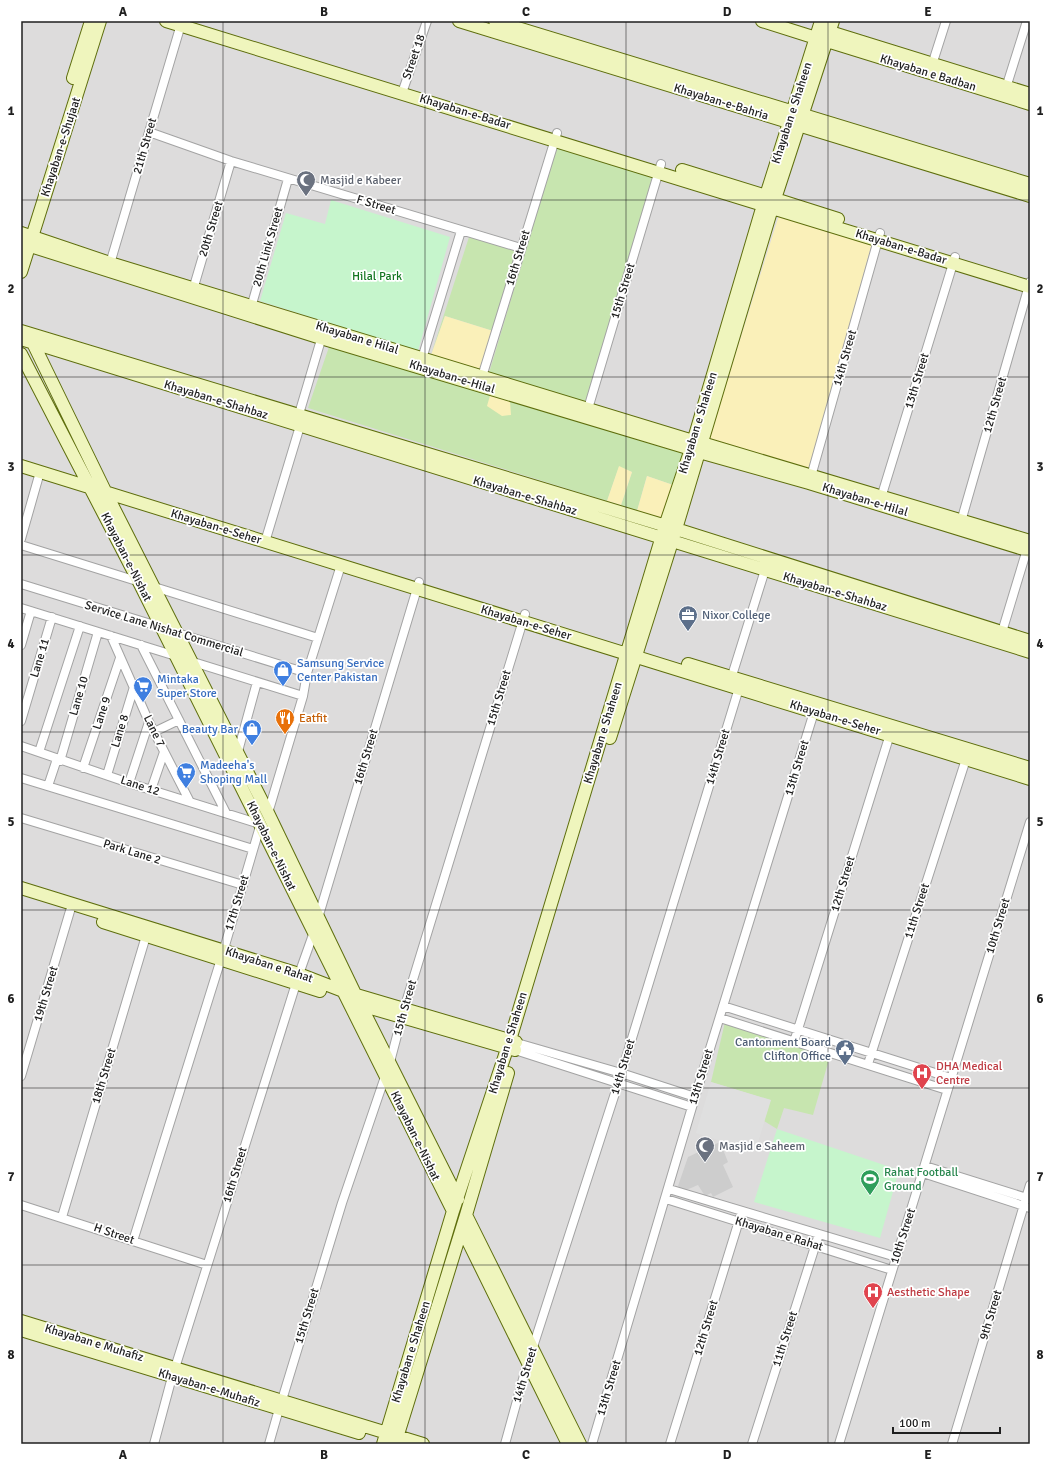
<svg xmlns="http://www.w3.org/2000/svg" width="1051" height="1465" viewBox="0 0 1051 1465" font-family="Signika,sans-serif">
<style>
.residential{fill:#dddcdc}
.religious{fill:#cdcdcd}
.grass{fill:#c7e5af}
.sand{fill:#faf0b9}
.park{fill:#c6f5cc}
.parking{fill:#dfdfdf}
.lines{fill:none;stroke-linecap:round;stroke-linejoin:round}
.street-casing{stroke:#a3a3a3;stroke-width:10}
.secondary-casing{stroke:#5e6e0d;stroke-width:14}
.street{stroke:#fff;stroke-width:8}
.secondary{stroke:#eff5bd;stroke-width:12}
.grid{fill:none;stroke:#1f1f1f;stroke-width:1;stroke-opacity:0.55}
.labels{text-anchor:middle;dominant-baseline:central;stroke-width:3.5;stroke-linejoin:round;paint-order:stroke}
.street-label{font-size:12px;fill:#1f1f1f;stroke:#fff}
.worship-label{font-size:12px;fill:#5b616d;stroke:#fff;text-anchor:start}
.park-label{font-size:12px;fill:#147621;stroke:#fff}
.service-label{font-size:12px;fill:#4e5e75;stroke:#fff;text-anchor:start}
.shop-label{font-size:12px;fill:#366cbe;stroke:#fff;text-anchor:start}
.food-label{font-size:12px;fill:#c56008;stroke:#fff;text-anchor:start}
.health-label{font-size:12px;fill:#be3a42;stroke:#fff;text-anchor:start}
.leisure-label{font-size:12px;fill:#27864d;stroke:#fff;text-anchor:start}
.neatline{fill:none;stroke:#1f1f1f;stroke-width:1.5}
.grid-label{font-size:13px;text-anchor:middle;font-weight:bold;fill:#1f1f1f}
</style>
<rect width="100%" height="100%" fill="#efece5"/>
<!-- residential -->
<path class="residential" d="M21,21H1030V1444H21Z"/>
<!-- religious -->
<path class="religious" d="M720,1142L728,1162L723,1165L733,1187L713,1197L711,1193L705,1196L698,1185L684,1191L678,1186L688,1157Z"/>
<!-- grass -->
<path class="grass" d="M557,145L655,174L586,406L489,373Z
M469,237L517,250L493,331L445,316L430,358Z
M329,347L688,451L676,486L647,476L637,511L621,505L632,472L619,467L607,501L308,408Z
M725,1022L830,1056L813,1115L784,1108L777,1129L764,1121L770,1100L711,1082Z"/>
<!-- sand -->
<path class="sand" d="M779,215L872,243L810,469L709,439Z
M445,316L493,331L481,375L430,358Z
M491,392L510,401L511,415L502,416L487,406Z
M619,466L632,472L621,505L607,501Z
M647,476L676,486L664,520L637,511Z"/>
<!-- park -->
<path class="park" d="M331,200L450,237L418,351L260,301L286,213L325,224Z
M777,1129L899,1170L880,1238L754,1202Z"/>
<!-- parking -->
<path class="parking" d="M711,1082L771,1100L755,1152L696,1133Z"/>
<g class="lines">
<defs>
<path id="street" d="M931,68L946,21
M1005,91L1027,21
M402,93L427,21
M149,132L231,161L521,248
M109,267L182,21
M192,293L231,161
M250,311L288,179
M421,362L461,231
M481,380L557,133
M587,412L661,164
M299,414L323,333
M810,480L880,233
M880,501L955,257
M960,525L1030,282
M21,539L40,472
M265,542L300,426
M21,545L140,582
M21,584L164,628
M151,586L318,638
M21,608L179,657
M174,632L307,673
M1002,632L1028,546
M111,636L149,722L190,802
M21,645L31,611
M141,645L226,813
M190,661L303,696
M730,682L765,570
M21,721L52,617
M154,732L179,720
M21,746L129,783L260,824
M39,752L80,626
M237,755L257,682
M60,761L98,632
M83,768L120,658
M107,775L134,687
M21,778L253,849
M129,783L149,722
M48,786L57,759
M151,790L164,752
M268,813L303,696L307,673L341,565
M21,818L243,885
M318,918L419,582
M723,1006L951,1078
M720,1018L947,1090
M794,1042L891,731
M517,1043L621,1073L695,1097
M515,1050L692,1107
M868,1064L966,759
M21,1076L70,911
M925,1166L1030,1199
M923,1173L1030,1208
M669,1189L896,1257
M666,1199L892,1270
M21,1205L207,1265
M62,1217L146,936
M133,1241L221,959L261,823
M532,1350L618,1084L739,688
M175,1368L299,974L315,929
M282,1400L342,1203L390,1062L404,1009L525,614
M154,1444L172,1377
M269,1444L279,1409
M505,1444L528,1361
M592,1444L695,1097L814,712
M670,1444L742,1211
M752,1444L819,1234
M839,1444L1030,822
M952,1444L1030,1185"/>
<path id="secondary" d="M166,21L763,205
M459,21L1030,196
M495,21L1030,184
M762,21L816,38
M830,32L1030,94
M827,41L1030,104
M73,78L91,21
M682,170L766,196
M775,199L838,219
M772,208L1030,287
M21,233L110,263L693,441
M21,243L321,338L691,449
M21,272L100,21
M21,331L676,529L1030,641
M21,339L1030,652
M33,343L106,493L268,813L360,1004L458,1199
M21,354L139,582L453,1211
M702,443L1030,541
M699,452L809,483L1030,551
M21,466L1030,779
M688,664L1030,768
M610,738L676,529L772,208L833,21
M21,888L299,974L343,991L516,1042
M103,922L320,991
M364,1006L515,1050
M466,1215L580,1444
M462,1229L568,1444
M21,1321L423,1444
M21,1330L359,1433
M383,1444L453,1211L510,1040L665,526L691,449L763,205L821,21
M395,1444L466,1215L508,1073"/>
</defs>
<!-- street casing -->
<use href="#street" class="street-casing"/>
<!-- secondary casing -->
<use href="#secondary" class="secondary-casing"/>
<!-- street -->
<use href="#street" class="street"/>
<!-- secondary -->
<use href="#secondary" class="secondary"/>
</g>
<!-- grid -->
<path class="grid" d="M223,21V1444M425,21V1444M626,21V1444M828,21V1444M21,200H1030M21,377H1030M21,555H1030M21,732H1030M21,910H1030M21,1088H1030M21,1265H1030"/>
<!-- icons -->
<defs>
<symbol id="mosque-pin" viewBox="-11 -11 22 30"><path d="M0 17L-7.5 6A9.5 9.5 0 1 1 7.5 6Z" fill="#6b7280" stroke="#fff"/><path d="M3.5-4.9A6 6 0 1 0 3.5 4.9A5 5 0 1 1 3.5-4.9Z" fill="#fff"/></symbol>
<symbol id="office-pin" viewBox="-11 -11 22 30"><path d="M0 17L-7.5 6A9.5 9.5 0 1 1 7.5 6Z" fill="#5c6f8a" stroke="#fff"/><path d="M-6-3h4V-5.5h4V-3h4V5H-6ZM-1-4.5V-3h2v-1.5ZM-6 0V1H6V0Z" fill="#fff"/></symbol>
<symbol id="shop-pin" viewBox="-11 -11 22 30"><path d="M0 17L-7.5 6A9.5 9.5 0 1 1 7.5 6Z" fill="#3f7fe0" stroke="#fff"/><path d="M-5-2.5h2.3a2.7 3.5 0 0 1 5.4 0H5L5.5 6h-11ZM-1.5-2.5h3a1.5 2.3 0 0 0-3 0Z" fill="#fff"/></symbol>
<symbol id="supermarket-pin" viewBox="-11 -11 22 30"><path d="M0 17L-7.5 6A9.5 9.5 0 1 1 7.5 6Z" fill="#3f7fe0" stroke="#fff"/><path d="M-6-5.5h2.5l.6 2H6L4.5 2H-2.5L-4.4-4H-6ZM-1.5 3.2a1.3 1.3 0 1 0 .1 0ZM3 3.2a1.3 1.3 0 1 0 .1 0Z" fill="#fff"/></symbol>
<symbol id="restaurant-pin" viewBox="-11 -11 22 30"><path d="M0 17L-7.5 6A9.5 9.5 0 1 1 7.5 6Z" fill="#e8710a" stroke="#fff"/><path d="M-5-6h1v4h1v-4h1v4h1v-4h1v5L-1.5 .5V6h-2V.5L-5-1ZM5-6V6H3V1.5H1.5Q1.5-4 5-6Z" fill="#fff"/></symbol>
<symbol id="civic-pin" viewBox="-11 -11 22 30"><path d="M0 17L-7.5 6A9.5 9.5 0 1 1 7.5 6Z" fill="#5c6f8a" stroke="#fff"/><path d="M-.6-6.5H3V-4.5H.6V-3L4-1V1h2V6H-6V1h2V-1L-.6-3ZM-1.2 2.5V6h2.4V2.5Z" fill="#fff"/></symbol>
<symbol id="hospital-pin" viewBox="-11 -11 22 30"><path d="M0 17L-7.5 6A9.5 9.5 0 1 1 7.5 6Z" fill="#e0444e" stroke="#fff"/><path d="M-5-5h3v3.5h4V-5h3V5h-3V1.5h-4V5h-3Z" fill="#fff"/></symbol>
<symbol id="stadium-pin" viewBox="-11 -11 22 30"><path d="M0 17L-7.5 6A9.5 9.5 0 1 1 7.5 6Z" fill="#2e9e5b" stroke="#fff"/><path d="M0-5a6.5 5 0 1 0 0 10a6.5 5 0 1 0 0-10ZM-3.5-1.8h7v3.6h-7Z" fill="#fff"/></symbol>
</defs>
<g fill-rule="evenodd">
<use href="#mosque-pin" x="295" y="169" width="22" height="30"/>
<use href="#office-pin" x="677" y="604" width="22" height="30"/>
<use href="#shop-pin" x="272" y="659" width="22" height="30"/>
<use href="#supermarket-pin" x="132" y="675" width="22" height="30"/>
<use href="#restaurant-pin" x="274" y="707" width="22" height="30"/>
<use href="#shop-pin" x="241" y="718" width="22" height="30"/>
<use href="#supermarket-pin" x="175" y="761" width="22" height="30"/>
<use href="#civic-pin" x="834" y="1038" width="22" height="30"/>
<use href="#hospital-pin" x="911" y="1062" width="22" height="30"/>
<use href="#mosque-pin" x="694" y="1135" width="22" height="30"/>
<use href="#stadium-pin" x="859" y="1168" width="22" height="30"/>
<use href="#hospital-pin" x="862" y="1281" width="22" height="30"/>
</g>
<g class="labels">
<!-- street labels -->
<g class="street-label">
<text transform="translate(414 57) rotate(-71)">Street 18</text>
<text transform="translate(928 73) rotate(17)">Khayaban e Badban</text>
<text transform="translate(721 102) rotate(17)">Khayaban-e-Bahria</text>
<text transform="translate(465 112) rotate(17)">Khayaban-e-Badar</text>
<text transform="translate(792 113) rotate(-72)">Khayaban e Shaheen</text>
<text transform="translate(145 146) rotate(-74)">21th Street</text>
<text transform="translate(61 147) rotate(-72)">Khayaban-e-Shujaat</text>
<text transform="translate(376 205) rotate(17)">F Street</text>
<text transform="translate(211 229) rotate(-73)">20th Street</text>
<text transform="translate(268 247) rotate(-74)">20th Link Street</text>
<text transform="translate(901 247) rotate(17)">Khayaban-e-Badar</text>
<text transform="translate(518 258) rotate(-73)">16th Street</text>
<text transform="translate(623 291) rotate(-73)">15th Street</text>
<text transform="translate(357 338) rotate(17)">Khayaban e Hilal</text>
<text transform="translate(845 358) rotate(-74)">14th Street</text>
<text transform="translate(452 377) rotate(17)">Khayaban-e-Hilal</text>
<text transform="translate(917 381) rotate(-73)">13th Street</text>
<text transform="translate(216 400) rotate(17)">Khayaban-e-Shahbaz</text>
<text transform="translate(995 405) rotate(-74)">12th Street</text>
<text transform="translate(698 423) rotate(-73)">Khayaban e Shaheen</text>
<text transform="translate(525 496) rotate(17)">Khayaban-e-Shahbaz</text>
<text transform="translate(865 500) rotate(17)">Khayaban-e-Hilal</text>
<text transform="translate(216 527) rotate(17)">Khayaban-e-Seher</text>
<text transform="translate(126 557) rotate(63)">Khayaban-e-Nishat</text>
<text transform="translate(835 592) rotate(17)">Khayaban-e-Shahbaz</text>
<text transform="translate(526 623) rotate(17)">Khayaban-e-Seher</text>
<text transform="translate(164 629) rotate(17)">Service Lane Nishat Commercial</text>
<text transform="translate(40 658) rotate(-73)">Lane 11</text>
<text transform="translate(79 696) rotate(-74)">Lane 10</text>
<text transform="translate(499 698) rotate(-73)">15th Street</text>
<text transform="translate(102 713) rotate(-72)">Lane 9</text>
<text transform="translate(835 718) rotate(17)">Khayaban-e-Seher</text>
<text transform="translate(120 731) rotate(-73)">Lane 8</text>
<text transform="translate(154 731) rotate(64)">Lane 7</text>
<text transform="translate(603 733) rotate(-73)">Khayaban e Shaheen</text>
<text transform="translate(366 757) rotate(-73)">16th Street</text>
<text transform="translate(718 757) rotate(-73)">14th Street</text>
<text transform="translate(797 768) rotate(-73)">13th Street</text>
<text transform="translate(140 786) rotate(18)">Lane 12</text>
<text transform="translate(271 846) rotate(64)">Khayaban-e-Nishat</text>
<text transform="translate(132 852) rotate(17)">Park Lane 2</text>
<text transform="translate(843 884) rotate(-73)">12th Street</text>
<text transform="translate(237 903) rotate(-73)">17th Street</text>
<text transform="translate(917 911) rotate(-72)">11th Street</text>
<text transform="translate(998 926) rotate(-73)">10th Street</text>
<text transform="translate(269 965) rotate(18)">Khayaban e Rahat</text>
<text transform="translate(46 994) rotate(-73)">19th Street</text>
<text transform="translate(405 1008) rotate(-74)">15th Street</text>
<text transform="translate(508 1043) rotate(-73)">Khayaban e Shaheen</text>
<text transform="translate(623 1067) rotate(-73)">14th Street</text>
<text transform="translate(104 1076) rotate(-73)">18th Street</text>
<text transform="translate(701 1077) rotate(-73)">13th Street</text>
<text transform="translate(415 1136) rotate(64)">Khayaban-e-Nishat</text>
<text transform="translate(235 1175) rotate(-73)">16th Street</text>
<text transform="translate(114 1234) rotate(19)">H Street</text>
<text transform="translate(779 1234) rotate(17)">Khayaban e Rahat</text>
<text transform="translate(903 1236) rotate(-72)">10th Street</text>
<text transform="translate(991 1315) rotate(-73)">9th Street</text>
<text transform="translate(307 1316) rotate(-73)">15th Street</text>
<text transform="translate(706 1328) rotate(-73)">12th Street</text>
<text transform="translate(785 1339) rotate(-72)">11th Street</text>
<text transform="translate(94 1343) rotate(17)">Khayaban e Muhafiz</text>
<text transform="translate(411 1352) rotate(-73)">Khayaban e Shaheen</text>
<text transform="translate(525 1375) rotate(-73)">14th Street</text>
<text transform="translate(209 1388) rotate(17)">Khayaban-e-Muhafiz</text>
<text transform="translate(609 1388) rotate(-73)">13th Street</text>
</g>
<!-- worship labels -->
<g class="worship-label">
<text x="320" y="180">Masjid e Kabeer</text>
<text x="719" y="1146">Masjid e Saheem</text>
</g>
<!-- park labels -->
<g class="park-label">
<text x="377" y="276">Hilal Park</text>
</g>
<!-- service labels -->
<g class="service-label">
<text x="702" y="615">Nixor College</text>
<text x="831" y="1042" text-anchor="end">Cantonment Board<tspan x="831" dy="14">Clifton Office</tspan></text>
</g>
<!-- shop labels -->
<g class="shop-label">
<text x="297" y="663">Samsung Service<tspan x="297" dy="14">Center Pakistan</tspan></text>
<text x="157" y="679">Mintaka<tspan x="157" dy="14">Super Store</tspan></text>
<text x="238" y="729" text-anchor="end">Beauty Bar</text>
<text x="200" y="765">Madeeha's<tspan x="200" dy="14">Shoping Mall</tspan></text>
</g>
<!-- food labels -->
<g class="food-label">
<text x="299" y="718">Eatfit</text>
</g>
<!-- health labels -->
<g class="health-label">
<text x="936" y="1066">DHA Medical<tspan x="936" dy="14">Centre</tspan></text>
<text x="887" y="1292">Aesthetic Shape</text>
</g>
<!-- leisure labels -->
<g class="leisure-label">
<text x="884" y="1172">Rahat Football<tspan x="884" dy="14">Ground</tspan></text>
</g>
</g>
<!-- border -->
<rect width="1051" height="1465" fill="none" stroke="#ffffff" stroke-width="44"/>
<!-- scale -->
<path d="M893 1427v6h107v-6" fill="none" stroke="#1f1f1f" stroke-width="2"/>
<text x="899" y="1427" font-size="12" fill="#1f1f1f" stroke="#ffffff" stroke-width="3" paint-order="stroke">100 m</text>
<rect x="22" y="22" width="1007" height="1421" class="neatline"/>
<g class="grid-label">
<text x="123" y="16">A</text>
<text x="324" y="16">B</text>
<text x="526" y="16">C</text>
<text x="727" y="16">D</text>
<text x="928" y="16">E</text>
<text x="11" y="115">1</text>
<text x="1040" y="115">1</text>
<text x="11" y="293">2</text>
<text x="1040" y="293">2</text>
<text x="11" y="471">3</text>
<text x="1040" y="471">3</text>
<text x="11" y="648">4</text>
<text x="1040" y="648">4</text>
<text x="11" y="826">5</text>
<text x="1040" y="826">5</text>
<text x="11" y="1003">6</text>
<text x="1040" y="1003">6</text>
<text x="11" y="1181">7</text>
<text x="1040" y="1181">7</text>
<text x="11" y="1359">8</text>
<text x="1040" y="1359">8</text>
<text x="123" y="1459">A</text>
<text x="324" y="1459">B</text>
<text x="526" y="1459">C</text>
<text x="727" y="1459">D</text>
<text x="928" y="1459">E</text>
</g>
</svg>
